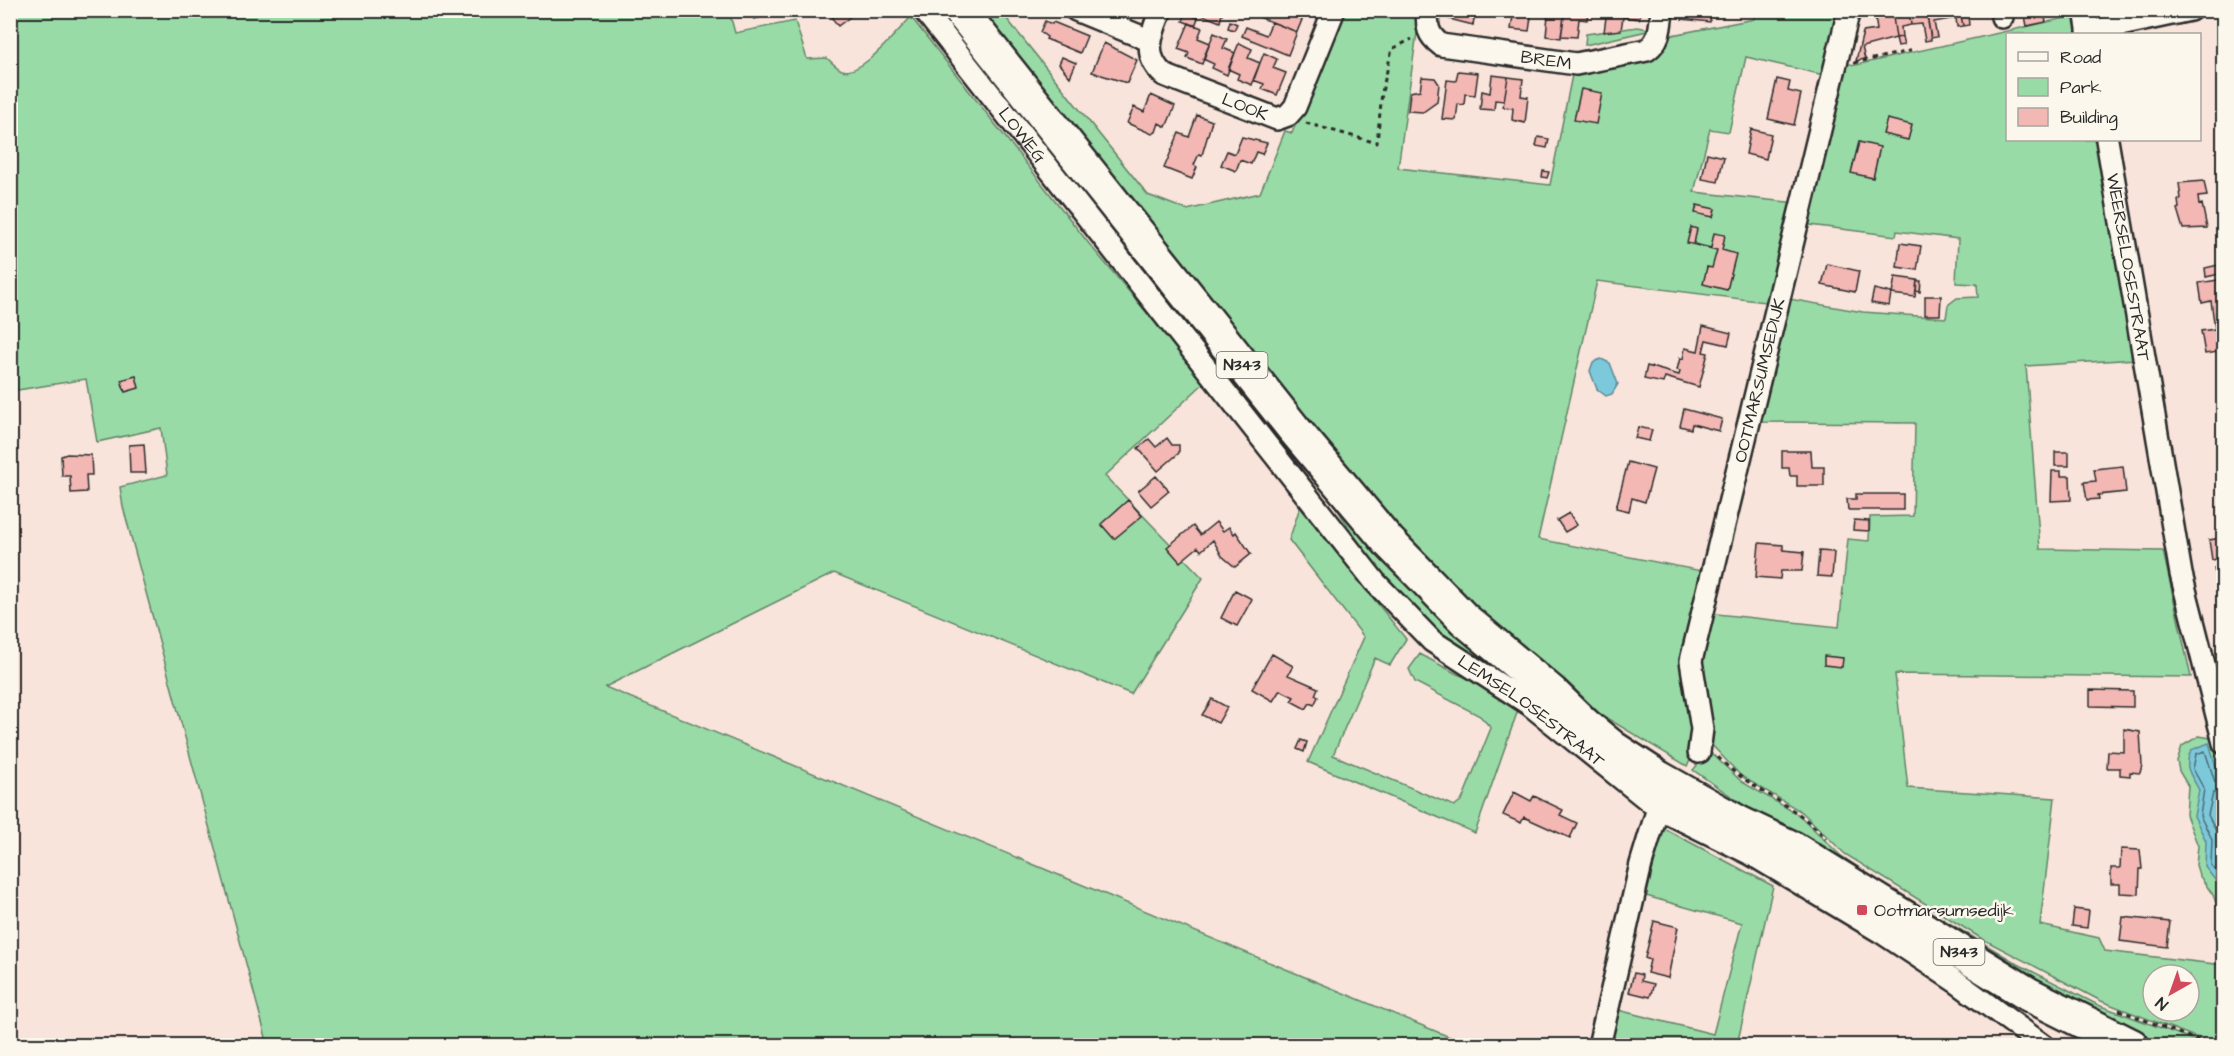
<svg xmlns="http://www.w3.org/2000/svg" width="2234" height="1056" viewBox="0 0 2234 1056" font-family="'Architects Daughter',sans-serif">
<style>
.green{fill:#99dba6;stroke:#628368;stroke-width:1.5;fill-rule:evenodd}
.water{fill:#7dc9dc;stroke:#5c8a95;stroke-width:1.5}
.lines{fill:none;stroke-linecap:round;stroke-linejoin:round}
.shore{stroke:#4c6a72;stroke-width:1.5}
.building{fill:#f3b7b4;stroke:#2b2b2b;stroke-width:1.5}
.minor-casing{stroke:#2b2b2b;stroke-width:26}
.primary-casing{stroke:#2b2b2b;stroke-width:38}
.path{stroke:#2b2b2b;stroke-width:3;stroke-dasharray:4.5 4.5;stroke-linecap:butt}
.minor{stroke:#fbf7ec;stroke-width:21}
.primary{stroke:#fbf7ec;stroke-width:33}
.poi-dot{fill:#d1495b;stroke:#fbf7ec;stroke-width:2}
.labels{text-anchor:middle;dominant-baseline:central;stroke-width:5;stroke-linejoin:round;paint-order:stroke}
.shield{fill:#fbf7ec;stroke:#696865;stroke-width:1.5}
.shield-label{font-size:16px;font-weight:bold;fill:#2b2b2b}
.street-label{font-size:18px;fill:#2b2b2b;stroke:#fbf7ec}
.poi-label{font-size:18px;fill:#2b2b2b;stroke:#fbf7ec;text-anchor:start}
</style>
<rect width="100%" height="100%" fill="#f9e4db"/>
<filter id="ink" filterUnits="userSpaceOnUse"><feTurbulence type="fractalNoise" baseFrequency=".0167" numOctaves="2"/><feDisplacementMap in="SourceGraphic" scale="12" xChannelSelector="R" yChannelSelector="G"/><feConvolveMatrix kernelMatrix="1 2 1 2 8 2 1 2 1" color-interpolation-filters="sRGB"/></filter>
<g filter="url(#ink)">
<!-- green -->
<path class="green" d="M11,11H729L735,33L795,21L807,59L827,58C831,62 837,68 842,70C861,77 898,30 911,17L1090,245L1205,382L1105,476L1203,578L1131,694L834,573L605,687L1469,1045H268L123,507L120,487L167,475L161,428L97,442L86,379L11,391Z
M970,11H1009L1007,19L1148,195L1187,210L1260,193L1285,131L1292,133L1341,11H1420L1398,168L1550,185L1573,70L1660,51L1666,44L1667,36L1754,19L1755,15L1778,11H1844L1828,76L1746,57L1729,132L1710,129L1694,192L1797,203L1773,303L1597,281L1538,539L1707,572L1693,712L1692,757L1687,766L1583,704L1409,551Z
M2071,11H2078L2082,34H2008V140H2099L2136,359L2026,366L2040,549L2163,551L2191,677L1895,674L1908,788L2055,798L2040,925L2099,938L2105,951L2223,965V1045H2216L2101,1001L1979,937L1845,854L1802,812L1741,776L1708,741L1697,661L1708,613L1839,627L1848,539L1869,541L1870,517L1913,516L1915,423L1754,422L1784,298L1863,312L1946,318L1948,305L1957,298L1978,297L1977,284L1956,283L1958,239L1897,231L1896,236L1802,224L1843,63L1856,65L2070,17ZM2153,975H2189V1011H2153Z
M2091,11H2171L2103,21Z
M1638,27L1648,29L1647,31L1585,45L1586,34Z
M1314,474C1380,549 1442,627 1522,687C1494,669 1463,653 1437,633C1389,597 1348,524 1314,474Z
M1300,507L1406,639L1390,665L1375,658L1333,755L1454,806L1462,800L1491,728L1480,716L1415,682L1409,669L1420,654L1457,674L1486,685L1518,710L1475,833L1308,762L1364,637L1289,540Z
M2199,736L2217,739L2224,763L2223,921L2213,895L2199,875L2196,865L2198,846L2186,815L2188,786L2179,771L2177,761L2182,746Z
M1709,751L1742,782L1799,815L1840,855L1864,871L1779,829L1693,770Z
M1663,828L1773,886L1737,1045L1610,1046L1618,1010L1713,1034L1742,923L1646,896Z
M1904,896L2018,964L2098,1005L2208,1045H2158L2068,1004Z"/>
<!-- water -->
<path class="water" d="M1601,359L1610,363L1618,384L1612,394L1606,396L1597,389L1590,371L1593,362Z
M2209,743L2223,790V896L2219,885L2205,867L2206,841L2194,816L2199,790C2191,774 2183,769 2191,750Z"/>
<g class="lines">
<!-- shore -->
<path class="shore" d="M2224,786L2215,782L2205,751L2196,754L2193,769L2204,789L2200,816L2212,839L2211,865L2224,881
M2224,793H2213L2208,815L2219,837L2218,860L2224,870"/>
</g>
<!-- building -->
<path class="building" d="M752,10H770L771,15L754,19Z
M843,10H859L838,26L832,18Z
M1223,10L1220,22L1192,11V10Z
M1261,10L1272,12L1306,10L1297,32L1259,17Z
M1450,10H1486V15L1475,13L1473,25L1449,19Z
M1505,10H1532L1529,31L1511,29L1513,16L1504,15Z
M1541,10H1565L1561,38L1546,36L1548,15L1541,14Z
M1565,10H1588L1587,20L1579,19L1577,37L1561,36Z
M1607,10H1642L1639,19L1623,17L1621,30L1604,32Z
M1683,10H1711L1710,22L1682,19Z
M1874,10H1892L1896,38L1862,47L1865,59L1856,61L1863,32L1877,30Z
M1892,10H1909L1911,25L1901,27L1902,37L1896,38Z
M1909,10H1926L1931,40L1925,41L1922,24L1911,25Z
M1926,10H1943L1945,20L1934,22L1937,37L1931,38Z
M1943,10H1960L1963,26L1957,27L1956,18L1945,20Z
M1960,10H1978L1979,14L1968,16L1969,25L1963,26Z
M2024,10H2044V13L2025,16Z
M1186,13L1198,18L1195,26L1183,21Z
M2044,13L2046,22L2027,26L2025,16Z
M1045,21L1052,24L1053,22L1087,36L1080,53L1046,39L1047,37L1040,32Z
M1230,21L1237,24L1234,30L1228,28Z
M1272,22L1297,32L1288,55L1242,36L1246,27L1266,35Z
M1189,23L1202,28L1198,38L1210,43L1202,64L1187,58L1189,53L1178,49Z
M1214,33L1227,39L1223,48L1235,53L1227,75L1212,68L1214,64L1203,59Z
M1902,37L1904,45L1898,46L1896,38Z
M1104,43L1137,60L1127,83L1092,72Z
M1239,43L1252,49L1248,58L1260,63L1252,85L1237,79L1239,74L1228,69Z
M1264,53L1277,59L1273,68L1286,73L1277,95L1262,89L1264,84L1253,80Z
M1062,57L1076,63L1070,77L1059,64Z
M1458,71L1478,73L1475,95L1465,94L1464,105L1458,104L1456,120L1442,119L1447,80L1456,81Z
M1492,75L1508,77L1504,101L1495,100L1494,110L1480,109L1482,91L1490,93Z
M1422,77L1435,78L1439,84L1437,102L1423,112L1408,111L1410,92L1420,90Z
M1508,77L1523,79L1521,96L1528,97L1525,123L1512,120L1513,108L1503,107Z
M1777,79L1790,82L1788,91L1801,94L1794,125L1768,119Z
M1581,89L1602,93L1596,124L1574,120Z
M1151,95L1175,106L1166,127L1159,123L1156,132L1152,134L1127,123L1134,107L1144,112Z
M1197,115L1212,121L1202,155L1199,154L1194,165L1197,167L1192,179L1164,168L1179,133L1189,137Z
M1887,119L1912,125L1908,140L1883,134Z
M1751,129L1771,134L1766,159L1746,154Z
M1242,137L1267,143L1262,154L1256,152L1251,164L1240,160L1236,171L1221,165L1227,151L1235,154Z
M1538,137L1549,139L1547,148L1536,146Z
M1859,142L1880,147L1873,178L1851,173Z
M1707,153L1724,157L1718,182L1702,179Z
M1543,171L1549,172L1547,178L1542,177Z
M2204,181L2207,196L2198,197L2199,205L2202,204L2207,228L2183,229L2177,209L2179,208L2178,200L2181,199L2179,183Z
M1697,205L1715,209L1713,217L1695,213Z
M1691,227L1697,229L1694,244L1711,248L1714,233L1725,235L1722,250L1736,254L1727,290L1703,284L1707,267L1712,268L1717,250L1687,243Z
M1900,243L1921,246L1917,270L1897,267Z
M1827,264L1859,271L1855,292L1822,285Z
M2223,264L2224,273L2206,277L2205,268Z
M1895,277L1917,280L1915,297L1892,294Z
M2224,279V351L2205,354L2201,331L2215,329L2211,301L2202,303L2199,283Z
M1917,281H1921L1920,292L1916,291Z
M1874,289L1891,293L1889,306L1871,303Z
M1925,296H1941L1940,315H1925Z
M1703,326L1731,333L1728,345L1706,340L1703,352L1708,353L1699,387L1665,377L1663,383L1644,379L1647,366L1679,375L1680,371L1677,370L1680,358L1683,359L1685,348L1698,351Z
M136,376L139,388L125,392L121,380Z
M1684,409L1722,419L1719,431L1692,424L1691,429L1680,426Z
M1638,427L1652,430L1649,441L1635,438Z
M1167,438L1172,445H1179V453L1158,471L1138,448L1149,439L1156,447Z
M144,444L146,473H130L129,445Z
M1782,451H1811L1812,467H1824V486H1797V476H1790L1789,468H1782Z
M2055,452H2069V466H2055Z
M67,454L91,455L92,475H86L87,492L71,493L70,476H62L61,456Z
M1628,462L1654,469L1645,502L1632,498L1629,511L1616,508Z
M2123,466L2126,492L2098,495L2099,499L2087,500L2084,482L2096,481L2094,469Z
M2052,471H2061V476H2070L2071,500L2051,501Z
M1156,476L1169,491L1151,506L1138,491Z
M1856,494H1903V510H1848L1847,499H1856Z
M1128,500L1142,516L1114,539L1101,524Z
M1569,513L1577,525L1565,532L1557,520Z
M1854,520L1869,521V531L1853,530Z
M1216,522L1223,531L1229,527L1234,534L1236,532L1251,554L1235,567L1222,556L1213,540L1201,551L1198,547L1180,562L1167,547L1193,526L1200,535Z
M2222,531H2224V583L2217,585L2214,568L2219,566L2218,559L2212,560L2209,540L2222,538Z
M1759,543L1783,545V550L1804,552L1802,571H1781L1780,579L1756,577Z
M1819,551L1834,552L1832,577L1817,576Z
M1235,590L1252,599L1237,626L1221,618Z
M1272,654L1293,666L1288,675L1318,688L1315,695L1318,697L1314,705L1310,703L1306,709L1291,701L1294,697L1280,690L1273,701L1252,689Z
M1824,656L1843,658L1842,667L1824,665Z
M2090,690L2133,691V707L2090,706Z
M1212,699L1227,707L1218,723L1202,715Z
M2124,729L2140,732L2142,765L2140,773L2130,772V776L2120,775V768H2107L2108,751L2124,752Z
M1301,740L1307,742L1304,752L1297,749Z
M1514,792L1531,801L1534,796L1563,810L1560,815L1577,823L1570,838L1524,817L1521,823L1503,815Z
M2121,849L2140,850L2142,869H2140L2139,894L2120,893V884H2111V868H2120Z
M2074,909L2089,911L2087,928L2072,926Z
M2123,917L2170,922L2167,947L2120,941Z
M1654,921L1678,927L1668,978L1647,973L1650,960L1645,958Z
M1634,973L1642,975L1641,981L1654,984L1650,997L1629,992Z"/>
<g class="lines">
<defs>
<g id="minor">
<path id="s1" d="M924,10L1375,582L1432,641L1529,704L1658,808L1751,854L1881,932L1958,983L2044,1046"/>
<path d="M1076,10L1149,40"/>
<path id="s2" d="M1161,10C1152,33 1141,55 1164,75L1277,119L1288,115L1295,107L1334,10"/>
<path id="s3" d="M1428,10C1426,27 1428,35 1441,45L1576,64L1647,50C1661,40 1660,26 1662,10"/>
<path d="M2001,10L2002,17"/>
<path d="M2085,10L2089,34"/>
<path d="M2088,32L2190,10"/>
<path id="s4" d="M2107,140L2181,574L2224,743"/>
<path id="s5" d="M1699,752L1702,729L1691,661L1849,10"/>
<path d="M1599,1046L1641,864L1658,808"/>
</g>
<path id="primary" d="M960,10L1293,428L1388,541L1464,619L1552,693L1585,725L1613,748L1659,778L1739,823L1792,848L2028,994L2132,1046"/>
</defs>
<!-- minor casing -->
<use href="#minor" class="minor-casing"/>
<!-- primary casing -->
<use href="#primary" class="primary-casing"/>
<!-- path -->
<path class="path" d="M1854,63L1914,50
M1306,123L1377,143L1382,92L1392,49L1412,39
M1718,757C1750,791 1796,803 1826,839
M2119,1010L2212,1046"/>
<!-- minor -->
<use href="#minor" class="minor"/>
<!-- primary -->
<use href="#primary" class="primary"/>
</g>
</g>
<!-- markers -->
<rect class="poi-dot" x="1856" y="904" width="12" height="12" rx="3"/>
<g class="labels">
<!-- shield labels -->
<g class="shield">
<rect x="1216.5" y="352" width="51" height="26" rx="4.5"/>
<rect x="1933.5" y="939" width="51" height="26" rx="4.5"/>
</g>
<g class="shield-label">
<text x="1242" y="365">N343</text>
<text x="1959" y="952">N343</text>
</g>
<!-- street labels -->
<g class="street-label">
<text stroke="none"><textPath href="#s3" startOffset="146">BREM</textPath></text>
<text stroke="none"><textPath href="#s2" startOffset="158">LOOK</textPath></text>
<text stroke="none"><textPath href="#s1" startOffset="159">LOWEG</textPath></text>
<text stroke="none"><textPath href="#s4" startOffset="129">WEERSELOSESTRAAT</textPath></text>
<text stroke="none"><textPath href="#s5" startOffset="381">OOTMARSUMSEDIJK</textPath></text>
<text stroke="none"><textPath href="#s1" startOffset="932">LEMSELOSESTRAAT</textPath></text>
</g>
<!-- poi labels -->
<g class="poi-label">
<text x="1874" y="910">Ootmarsumsedijk</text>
</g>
</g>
<!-- margin -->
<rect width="2234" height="1056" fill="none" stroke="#fbf7ec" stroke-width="36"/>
<rect x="18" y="18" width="2198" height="1020" fill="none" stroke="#2b2b2b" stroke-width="2" filter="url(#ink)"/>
<!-- legend -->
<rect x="2006" y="33" width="195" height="108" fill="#fbf7ec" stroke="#a8a59f" stroke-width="1.5"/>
<rect x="2018" y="52" width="30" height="9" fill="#fbf7ec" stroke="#a8a59f" stroke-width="1.5"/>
<text x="2060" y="63" font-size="18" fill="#2b2b2b">Road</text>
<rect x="2018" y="78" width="30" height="18" fill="#99dba6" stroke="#a8a59f" stroke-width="1.5"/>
<text x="2060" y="93" font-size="18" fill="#2b2b2b">Park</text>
<rect x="2018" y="108" width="30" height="18" fill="#f3b7b4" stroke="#a8a59f" stroke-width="1.5"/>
<text x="2060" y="123" font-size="18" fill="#2b2b2b">Building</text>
<!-- north arrow -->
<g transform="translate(2171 993) rotate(220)"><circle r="28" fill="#fbf7ec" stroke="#a8a59f" stroke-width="1.5"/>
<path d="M0-4.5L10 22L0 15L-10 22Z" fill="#d1495b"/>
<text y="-9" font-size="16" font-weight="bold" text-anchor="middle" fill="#2b2b2b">N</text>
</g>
</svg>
